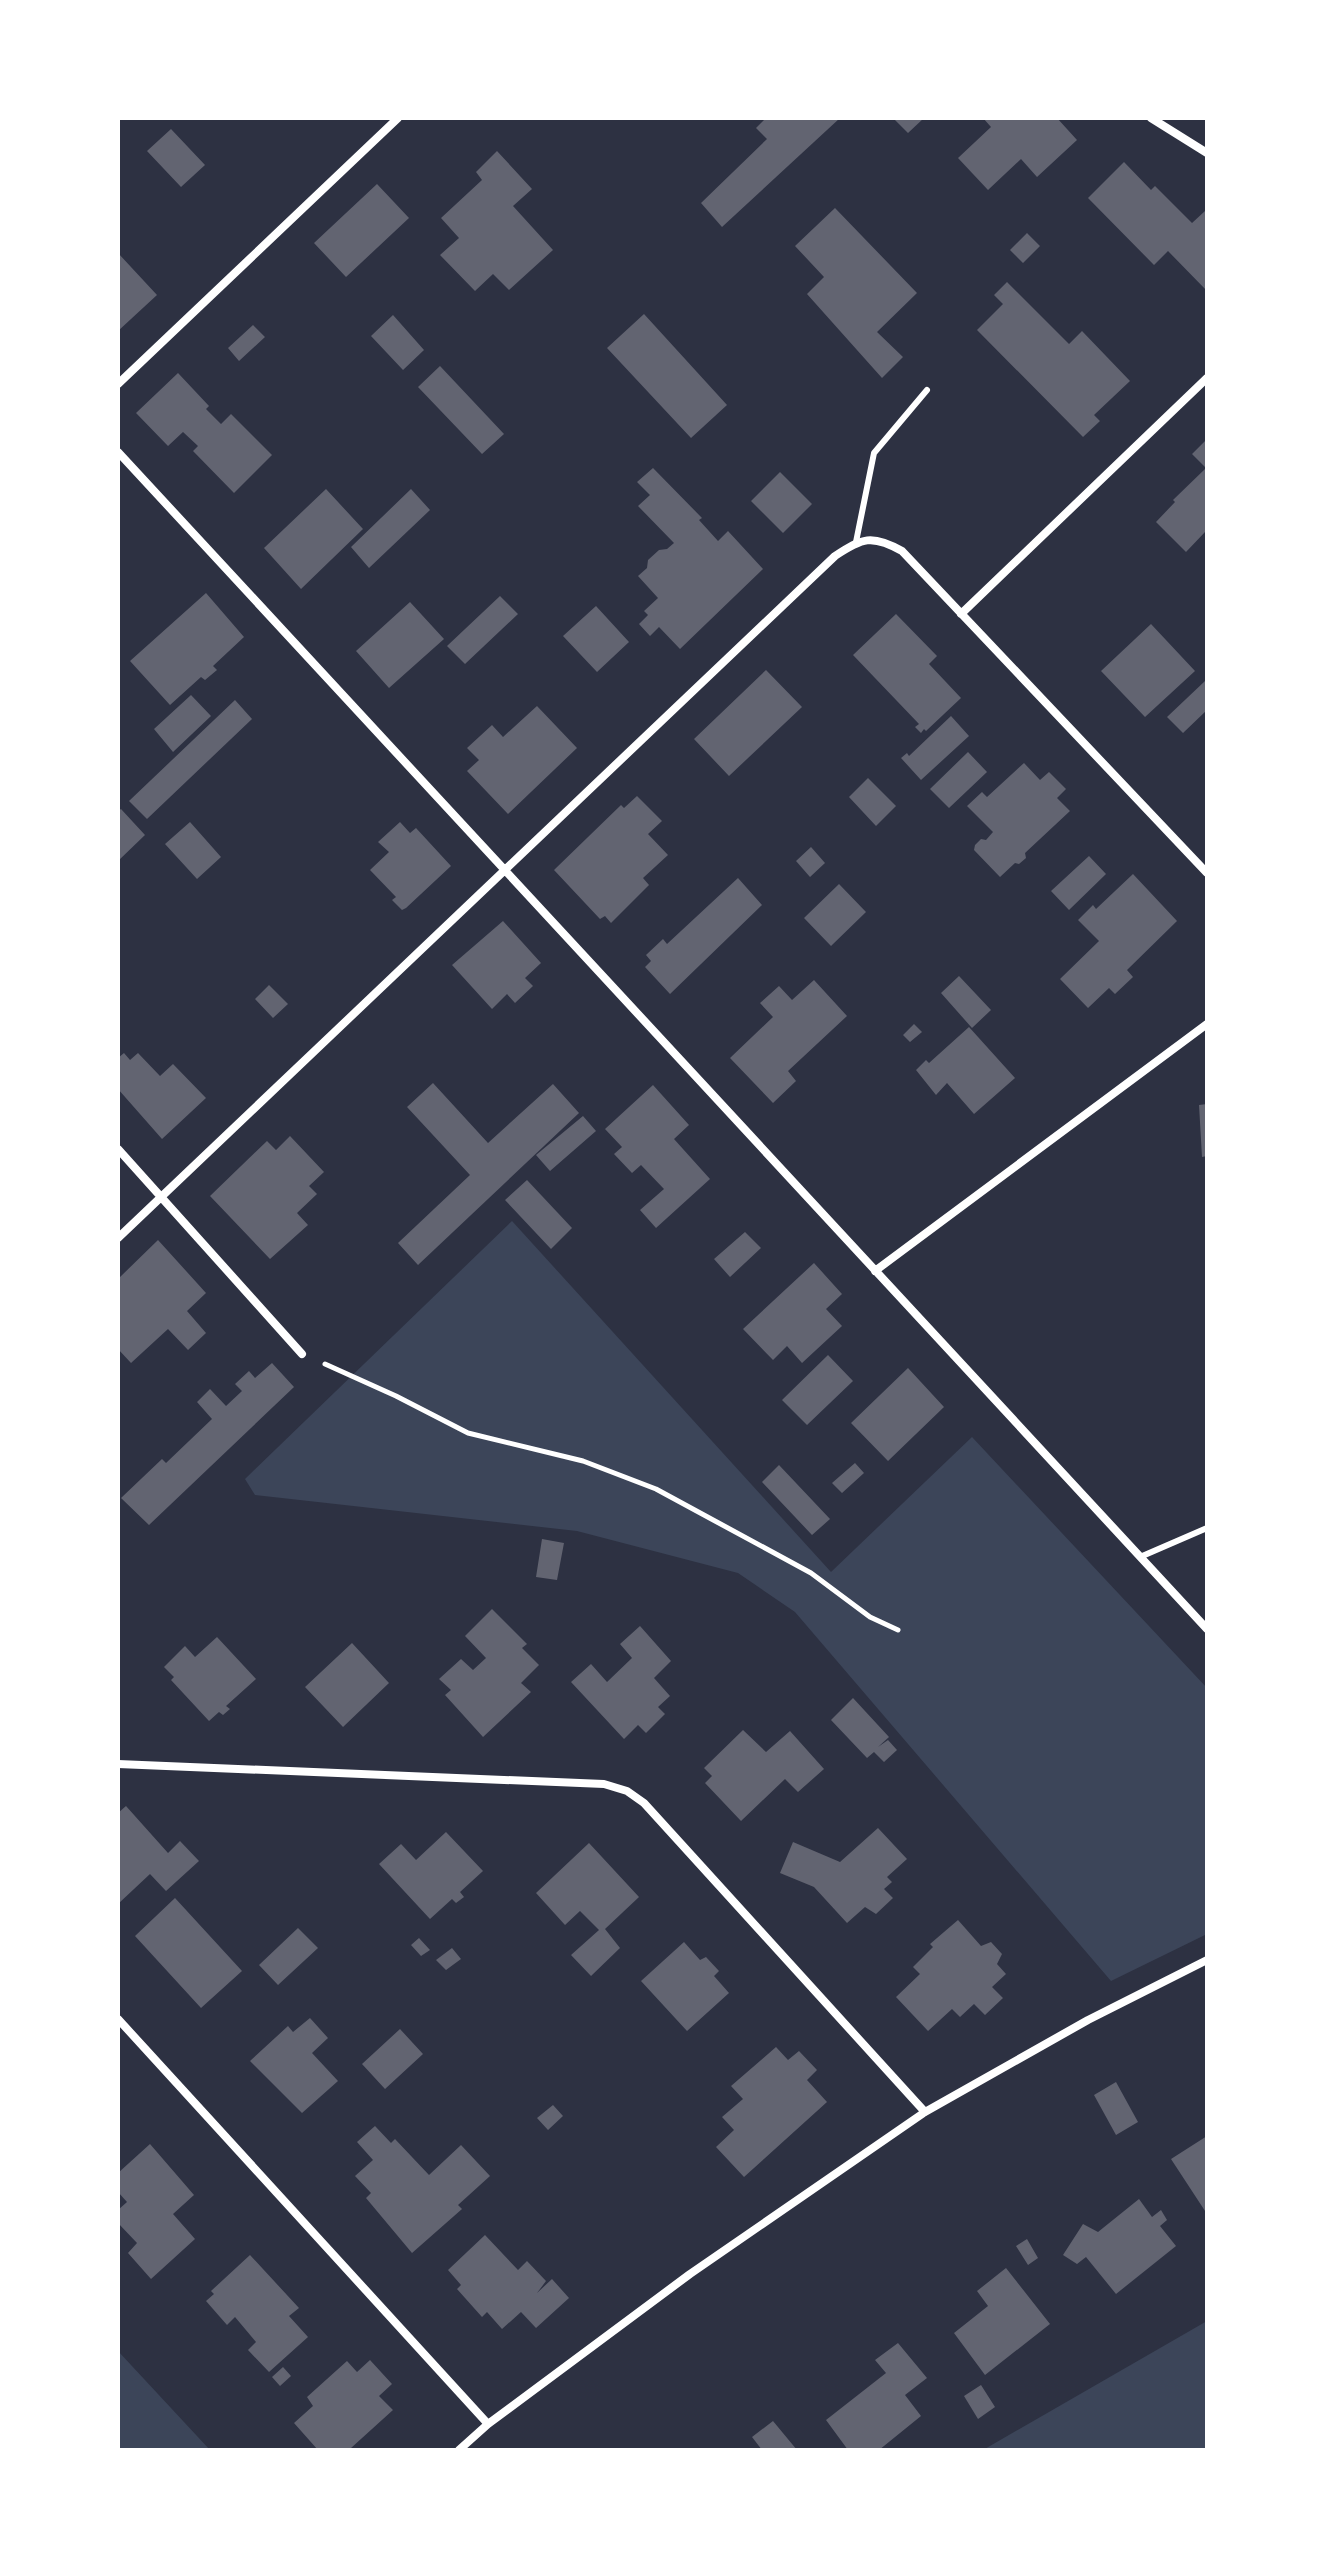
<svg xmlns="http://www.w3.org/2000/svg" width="1325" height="2568" viewBox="0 0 1325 2568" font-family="'PT Sans',sans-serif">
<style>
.green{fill:#3c4559}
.building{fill:#626471}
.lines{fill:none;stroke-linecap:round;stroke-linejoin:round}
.path{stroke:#fff;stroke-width:5}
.service{stroke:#fff;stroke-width:6}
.minor{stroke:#fff;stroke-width:8}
</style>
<rect width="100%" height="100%" fill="#2d3142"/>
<!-- green -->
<path class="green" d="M512,1221L831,1572L972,1437L1207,1688V1934L1111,1981L795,1612L738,1573L577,1531L255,1495L245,1479Z
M1207,2321V2450H983Z
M118,2351L210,2450H118Z"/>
<!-- building -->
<path class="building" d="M766,118H840L722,227L701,203L767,139L756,128Z
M893,118H924L908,133Z
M983,118H1057L1077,140L1037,177L1021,159L988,190L958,158L991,127Z
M171,129L205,165L181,187L147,151Z
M497,151L532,189L513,206L553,250L509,290L493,274L475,291L440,255L459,238L441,218L482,180L476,172Z
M1124,162L1151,190L1155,186L1192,223L1205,211L1207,213V291L1168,251L1154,265L1088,198Z
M377,184L409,218L346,277L314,243Z
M835,208L917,293L877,332L903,357L882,378L807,294L824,277L795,246Z
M1027,233L1040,246L1023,263L1010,250Z
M118,253L157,295L118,331Z
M1007,282L1069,344L1082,331L1130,381L1094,415L1100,421L1083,437L977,330L1003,304L994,295Z
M644,314L727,405L691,438L607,348Z
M393,315L424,350L403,370L371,336Z
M253,325L265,337L239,361L228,348Z
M440,366L504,434L482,454L418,387Z
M178,373L209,406L206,409L221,424L231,414L272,455L234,493L193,451L198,446L183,432L168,446L136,413Z
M1207,439V534L1205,532L1186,552L1156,522L1175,502L1173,500L1206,468L1192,454Z
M653,468L702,518L699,520L718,541L728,531L763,569L680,649L659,627L650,636L639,624L648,615L644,611L658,598L638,576L647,568L648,560L659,550L667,549L674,543L638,506L650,495L637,482Z
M780,472L812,504L783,533L751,501Z
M326,489L363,529L301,589L264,548Z
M411,489L430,510L369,568L351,547Z
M206,593L244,637L213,666L217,670L205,680L201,677L170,705L130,661Z
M500,596L518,614L465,664L447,646Z
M410,602L444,639L389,688L356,651Z
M596,606L629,642L597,672L563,636Z
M896,614L937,656L929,664L961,698L926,731L924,729L921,733L915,727L919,724L853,655Z
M1151,624L1195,671L1145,717L1101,671Z
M766,670L802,707L729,776L694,739Z
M1205,681L1207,683V710L1183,733L1167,717Z
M191,695L211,716L173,752L154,729Z
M235,700L252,719L147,819L129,801Z
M537,706L577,748L508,814L467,771L479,760L467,748L492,725L503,737Z
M951,716L969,736L921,780L901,758L907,753L909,756Z
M968,752L987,772L949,808L930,789Z
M1024,763L1040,780L1049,772L1066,789L1057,798L1070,811L1025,853L1026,858L1019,864L1015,863L1000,877L974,850L975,845L981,839L986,840L993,832L967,806L982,792L987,797Z
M868,778L896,806L876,826L849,797Z
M637,796L662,821L648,834L668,855L643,878L649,885L611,923L605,916L600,919L554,870L621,805L624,808Z
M121,809L145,835L118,861V811Z
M190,822L221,857L197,879L165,844Z
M400,822L410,833L416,828L451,866L406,908L402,910L392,900L396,897L370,870L389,852L378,842Z
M811,847L825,863L810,877L796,861Z
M1089,856L1106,874L1069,910L1051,891Z
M1133,874L1177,921L1127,970L1133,977L1115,994L1109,988L1088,1008L1060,979L1099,941L1078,920L1093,905L1096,909Z
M738,878L762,905L670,994L645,967L651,961L646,955L663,939L667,944Z
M839,884L866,912L831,946L804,918Z
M503,921L541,963L525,978L533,986L515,1003L507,994L492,1009L452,965Z
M959,976L991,1010L972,1028L941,993Z
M814,980L847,1016L788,1071L796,1081L773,1103L730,1058L773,1017L760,1003L779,986L792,1000Z
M269,985L288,1004L273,1018L255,999Z
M914,1024L922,1032L910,1042L903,1035Z
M969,1027L1015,1078L974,1114L947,1083L936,1095L916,1070L926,1060L929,1063Z
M124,1053L130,1060L138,1053L160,1076L173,1064L206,1098L162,1139L118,1089V1058Z
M433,1083L488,1143L553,1084L579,1113L418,1265L398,1243L470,1175L407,1107Z
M653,1085L689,1125L674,1139L710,1179L656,1228L640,1210L664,1189L641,1165L632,1173L614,1154L622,1147L605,1129Z
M1207,1104V1156L1202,1157L1199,1105Z
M583,1116L596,1131L550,1171L536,1155Z
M290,1136L324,1172L309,1186L317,1194L297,1213L308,1225L270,1259L210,1196L267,1141L276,1150Z
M527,1180L572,1228L551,1249L505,1200Z
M745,1232L761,1248L730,1277L714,1259Z
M158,1240L206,1293L187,1311L206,1333L188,1350L168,1329L131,1363L118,1349V1279Z
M814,1263L842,1294L826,1309L842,1326L802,1363L787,1346L773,1360L743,1329Z
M828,1355L853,1381L807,1425L782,1400Z
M272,1363L294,1387L149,1525L121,1498L162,1459L166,1463L212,1419L197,1402L210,1389L226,1406L242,1391L235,1384L249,1371L255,1378Z
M908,1368L944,1407L888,1461L851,1423Z
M855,1463L864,1473L842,1493L832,1483Z
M779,1465L830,1519L812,1535L762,1482Z
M542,1539L564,1543L557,1580L536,1577Z
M492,1609L527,1644L522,1648L539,1665L521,1683L531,1692L483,1737L445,1695L451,1690L439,1679L461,1659L473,1670L486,1658L465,1636Z
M640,1626L671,1661L654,1678L670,1696L658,1707L665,1714L646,1733L638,1725L624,1739L571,1682L591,1664L607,1682L632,1658L620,1644Z
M217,1637L256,1679L226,1706L230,1709L223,1715L219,1712L209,1721L171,1680L174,1677L164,1667L185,1646L195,1657Z
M352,1643L389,1683L343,1727L305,1687Z
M853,1698L889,1737L878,1747L888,1740L897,1750L884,1762L874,1752L867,1758L831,1720Z
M743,1730L766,1752L790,1731L824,1769L798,1792L785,1779L741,1821L705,1783L712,1776L704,1768Z
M126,1806L168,1853L180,1841L199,1861L166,1891L150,1874L118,1904V1813Z
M878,1828L907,1859L887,1877L892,1882L884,1889L893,1898L876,1914L865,1907L847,1923L814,1887L780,1873L793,1842L840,1862Z
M446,1832L483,1871L460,1892L464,1897L456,1903L452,1899L430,1919L379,1864L401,1844L416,1860Z
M589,1843L639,1897L605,1929L620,1948L591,1976L571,1955L599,1930L580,1911L565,1925L536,1893Z
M175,1898L242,1971L201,2008L135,1936Z
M958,1920L981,1946L991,1942L1002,1954L997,1964L1006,1974L992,1987L1003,1998L985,2015L974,2004L960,2017L952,2009L928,2031L896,1997L920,1974L913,1967L933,1947L930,1944Z
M298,1928L318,1948L278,1985L259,1965Z
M419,1938L430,1950L421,1956L411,1945Z
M684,1942L700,1960L706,1957L719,1971L714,1976L729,1993L687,2031L641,1981Z
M452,1948L461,1959L446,1970L436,1960Z
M310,2018L328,2038L312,2053L338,2081L302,2113L250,2061L288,2026L293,2032Z
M400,2029L423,2054L385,2089L362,2064Z
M776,2047L788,2060L799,2051L817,2070L807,2080L827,2102L744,2177L716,2147L734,2130L722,2117L743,2099L731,2086Z
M1116,2082L1138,2122L1116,2135L1094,2095Z
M553,2105L563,2116L548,2130L537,2118Z
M375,2126L391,2143L395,2139L429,2175L461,2145L490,2176L458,2205L462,2209L412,2253L366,2198L371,2193L355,2176L373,2160L357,2142Z
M1207,2136V2214L1171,2159Z
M150,2144L194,2195L173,2214L195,2239L151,2279L128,2253L137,2243L118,2223V2210L127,2202L118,2192V2173Z
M1139,2199L1152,2217L1161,2210L1167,2220L1160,2226L1176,2246L1116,2294L1086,2257L1077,2264L1063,2255L1083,2224L1098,2232Z
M485,2235L518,2270L527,2261L546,2281L537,2293L552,2279L569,2298L536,2328L521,2312L502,2329L487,2312L482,2317L457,2289L461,2285L448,2270Z
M1027,2239L1038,2258L1028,2265L1016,2246Z
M250,2255L299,2308L289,2316L308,2337L269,2372L248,2350L256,2342L235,2317L227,2325L206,2301L214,2294L211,2291Z
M1006,2268L1050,2324L985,2375L954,2333L988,2306L977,2291Z
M898,2343L927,2378L905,2395L921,2416L879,2450H848L826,2420L886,2373L875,2360Z
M370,2360L392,2384L379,2396L393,2410L351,2448L318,2450L294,2423L313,2406L307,2397L347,2361L357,2372Z
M283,2367L291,2376L280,2386L272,2377Z
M981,2385L995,2407L978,2419L964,2396Z
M773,2421L797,2450H762L752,2437Z"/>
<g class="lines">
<!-- path -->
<path class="path" d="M325,1364L396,1396L468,1433L583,1461L656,1489L811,1573L870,1617L898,1630"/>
<!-- service -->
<path class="service" d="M856,542L874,453L927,390
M1140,1557L1207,1528"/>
<!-- minor -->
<path class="minor" d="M1151,118L1207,153
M118,384L398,118
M118,452L1207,1629
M961,614L1207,378
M118,1149L302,1354
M118,1238L835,556C862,538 872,534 902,551L1207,873
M875,1271L1207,1024
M118,1764L604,1784L627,1791L644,1803L925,2112
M118,2019L488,2424
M459,2450L488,2424L690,2274L925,2112L1088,2020L1207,1960"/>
</g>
<!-- border -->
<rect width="1325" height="2568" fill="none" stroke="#ffffff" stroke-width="240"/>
</svg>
